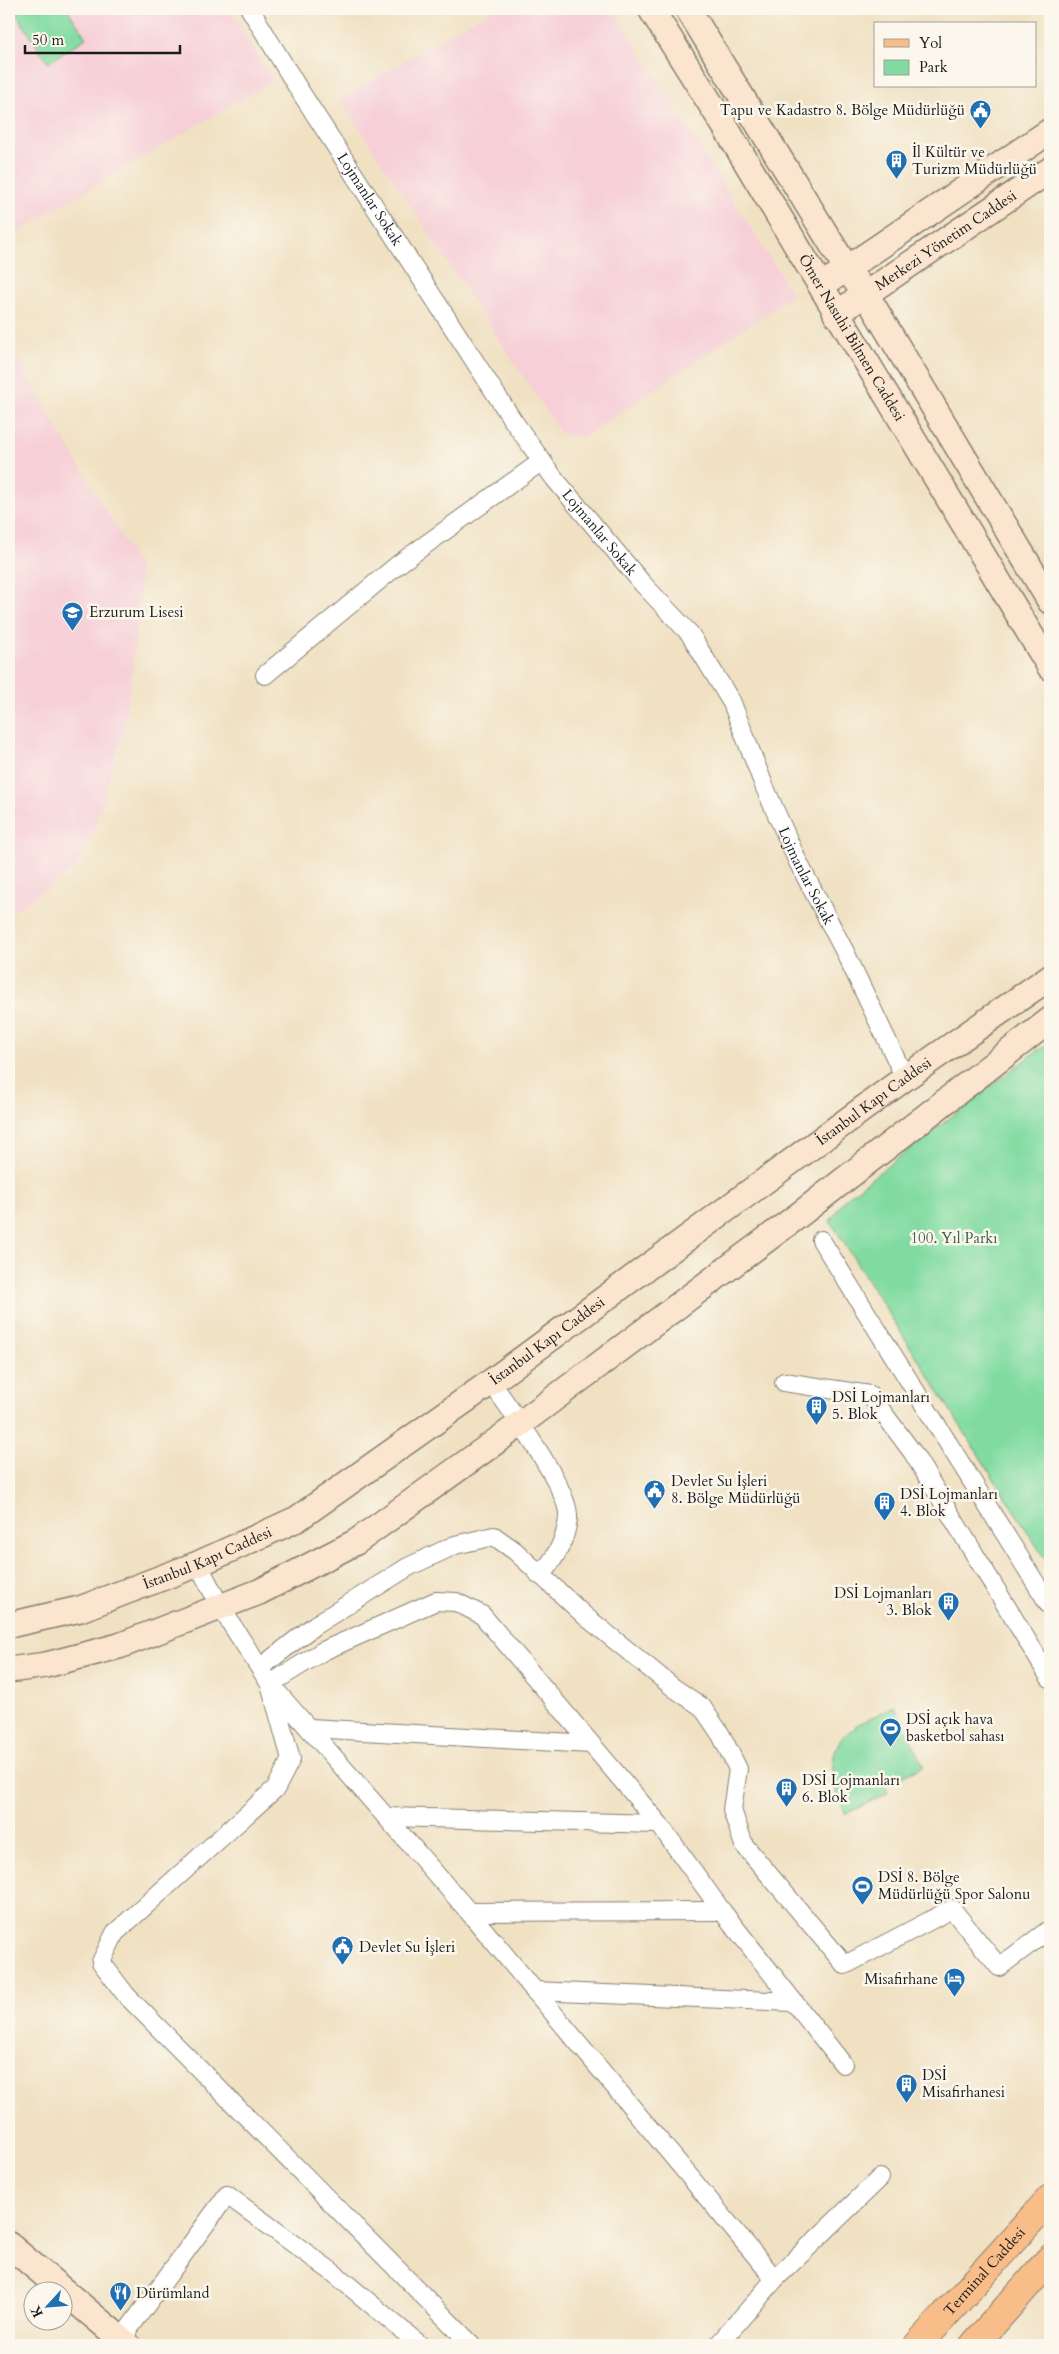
<svg xmlns="http://www.w3.org/2000/svg" width="1059" height="2354" viewBox="0 0 1059 2354" font-family="Cardo,serif">
<style>
.built{fill:#f6cfd7}
.green{fill:#81dba1;stroke:#4e7c5e}
.lines{fill:none;stroke-linecap:round;stroke-linejoin:round}
.street-casing{stroke:#867e70;stroke-width:20}
.secondary-casing{stroke:#867e70;stroke-width:28}
.primary-casing{stroke:#867e70;stroke-width:30}
.street{stroke:#fff;stroke-width:18}
.secondary{stroke:#fce5cf;stroke-width:25}
.primary{stroke:#f8bd88;stroke-width:28}
.labels{text-anchor:middle;dominant-baseline:central;stroke-width:5;stroke-linejoin:round;paint-order:stroke}
.poi-label{font-size:15px;fill:#1c1c1c;stroke:#fbf7ec;text-anchor:start}
.street-label{font-size:15px;fill:#1c1c1c;stroke:#fbf7ec}
.park-label{font-size:15px;fill:#3f5f4b;stroke:#fbf7ec}
</style>
<rect width="100%" height="100%" fill="#fbf7ec"/>
<filter id="ink" filterUnits="userSpaceOnUse"><feTurbulence type="fractalNoise" baseFrequency=".02" numOctaves="2"/><feDisplacementMap in="SourceGraphic" scale="10" xChannelSelector="R" yChannelSelector="G"/><feConvolveMatrix kernelMatrix="1 2 1 2 8 2 1 2 1" color-interpolation-filters="sRGB"/></filter>
<filter id="wash" filterUnits="userSpaceOnUse"><feTurbulence type="fractalNoise" baseFrequency=".0096" numOctaves="4" result="noise"/><feDisplacementMap in="SourceGraphic" scale="20" xChannelSelector="R" yChannelSelector="G"/><feGaussianBlur stdDeviation="1.12" result="paint"/><feColorMatrix in="noise" values="0 0 0 0 0 0 0 0 0 0 0 0 0 0 0 0 0 1.4 0 .05"/><feComposite in="paint" operator="in"/></filter>
<g filter="url(#wash)">
<rect width="100%" height="100%" fill="#f0e1c3"/>
<!-- built -->
<path class="built" d="M9,9H229L273,80L9,237Z
M492,9H613L793,295L584,437L569,436L560,432L340,99Z
M9,345L138,565L140,595L133,668L123,731L94,830L75,868L9,915Z"/>
<!-- green -->
<path class="green" d="M13,9H67L86,38L48,63Z
M1050,1044V1567L830,1221L846,1198L1038,1050Z
M894,1706L924,1766L885,1785L888,1793L846,1814C832,1789 822,1742 856,1728L855,1726Z"/>
</g>
<g filter="url(#ink)">
<g class="lines">
<defs>
<g id="street">
<path id="s1" d="M250,9L298,88L512,419L554,478L642,583L690,634L732,703L765,788L798,862L846,954L905,1078"/>
<path d="M265,675L400,563L542,461"/>
<path d="M821,1240L1050,1606"/>
<path d="M491,1382C508,1407 571,1490 568,1518C566,1539 555,1561 539,1575"/>
<path d="M784,1382L870,1395L913,1453L1050,1678"/>
<path d="M198,1564L221,1608L270,1684L291,1759L276,1788L115,1933L101,1962L126,1995L472,2345"/>
<path d="M261,1667L315,1625L408,1567L455,1545L494,1536L515,1551L585,1616L674,1688L702,1707L721,1735L738,1769L732,1810L744,1845L845,1965L952,1909L999,1967L1050,1929"/>
<path d="M310,1728L591,1744"/>
<path d="M386,1817L659,1824"/>
<path d="M469,1912L722,1911"/>
<path d="M534,1991L794,2002"/>
<path d="M775,2279L469,1912L270,1684L323,1651L436,1601L456,1602L482,1615L659,1824L722,1911L843,2064"/>
<path d="M117,2345L227,2195L335,2274L420,2345"/>
<path d="M718,2345L775,2279L880,2178"/>
</g>
<g id="secondary">
<path id="s2" d="M651,9L724,125L1050,667"/>
<path d="M688,9L847,269L867,296L1050,601"/>
<path d="M833,278L1050,131"/>
<path id="s3" d="M836,314L1050,170"/>
<path id="s4" d="M9,1625L80,1609L198,1564L297,1519L491,1382L905,1078L1050,977"/>
<path d="M9,1670L46,1665L119,1646L259,1592L356,1542L520,1424L799,1215L1050,1020"/>
<path d="M9,2245L128,2345"/>
</g>
<g id="primary">
<path id="s5" d="M918,2345L1050,2199"/>
<path d="M974,2345L1050,2259"/>
</g>
</defs>
<!-- street casing -->
<use href="#street" class="street-casing"/>
<!-- secondary casing -->
<use href="#secondary" class="secondary-casing"/>
<!-- primary casing -->
<use href="#primary" class="primary-casing"/>
<!-- street -->
<use href="#street" class="street"/>
<!-- secondary -->
<use href="#secondary" class="secondary"/>
<!-- primary -->
<use href="#primary" class="primary"/>
</g>
</g>
<!-- icons -->
<defs>
<symbol id="civic-pin" viewBox="-11 -11 22 30"><path d="M0 17L-7.5 6A9.5 9.5 0 1 1 7.5 6Z" fill="#1f6fb2" stroke="#fbf7ec"/><path d="M-.6-6.5H3V-4.5H.6V-3L4-1V1h2V6H-6V1h2V-1L-.6-3ZM-1.2 2.5V6h2.4V2.5Z" fill="#fff"/></symbol>
<symbol id="building-pin" viewBox="-11 -11 22 30"><path d="M0 17L-7.5 6A9.5 9.5 0 1 1 7.5 6Z" fill="#1f6fb2" stroke="#fbf7ec"/><path d="M-4-6H4V6H1V3H-1V6H-4ZM-2.5-4.3h1.7v1.8h-1.7ZM.8-4.3h1.7v1.8H.8ZM-2.5-1h1.7V.8h-1.7ZM.8-1h1.7V.8H.8Z" fill="#fff"/></symbol>
<symbol id="school-pin" viewBox="-11 -11 22 30"><path d="M0 17L-7.5 6A9.5 9.5 0 1 1 7.5 6Z" fill="#1f6fb2" stroke="#fbf7ec"/><path d="M0-5L7-2L0 1L-7-2ZM-4 1L0 2.5L4 1V4Q0 6-4 4Z" fill="#fff"/></symbol>
<symbol id="stadium-pin" viewBox="-11 -11 22 30"><path d="M0 17L-7.5 6A9.5 9.5 0 1 1 7.5 6Z" fill="#1f6fb2" stroke="#fbf7ec"/><path d="M0-5a6.5 5 0 1 0 0 10a6.5 5 0 1 0 0-10ZM-3.5-1.8h7v3.6h-7Z" fill="#fff"/></symbol>
<symbol id="hotel-pin" viewBox="-11 -11 22 30"><path d="M0 17L-7.5 6A9.5 9.5 0 1 1 7.5 6Z" fill="#1f6fb2" stroke="#fbf7ec"/><path d="M-6-4.5h1.5V1H6V5H4.5V3h-9V5H-6ZM-4 0a1.8 1.8 0 1 1 3.6 0ZM.5 0V-2.5h3Q6-2.5 6 0Z" fill="#fff"/></symbol>
<symbol id="restaurant-pin" viewBox="-11 -11 22 30"><path d="M0 17L-7.5 6A9.5 9.5 0 1 1 7.5 6Z" fill="#1f6fb2" stroke="#fbf7ec"/><path d="M-5-6h1v4h1v-4h1v4h1v-4h1v5L-1.5 .5V6h-2V.5L-5-1ZM5-6V6H3V1.5H1.5Q1.5-4 5-6Z" fill="#fff"/></symbol>
</defs>
<g fill-rule="evenodd">
<use href="#civic-pin" x="968" y="98" width="25" height="34"/>
<use href="#building-pin" x="884" y="148" width="25" height="34"/>
<use href="#school-pin" x="60" y="600" width="25" height="34"/>
<use href="#building-pin" x="804" y="1394" width="25" height="34"/>
<use href="#civic-pin" x="642" y="1478" width="25" height="34"/>
<use href="#building-pin" x="872" y="1490" width="25" height="34"/>
<use href="#building-pin" x="936" y="1590" width="25" height="34"/>
<use href="#stadium-pin" x="878" y="1716" width="25" height="34"/>
<use href="#building-pin" x="774" y="1776" width="25" height="34"/>
<use href="#stadium-pin" x="850" y="1874" width="25" height="34"/>
<use href="#civic-pin" x="330" y="1934" width="25" height="34"/>
<use href="#hotel-pin" x="942" y="1966" width="25" height="34"/>
<use href="#building-pin" x="894" y="2072" width="25" height="34"/>
<use href="#restaurant-pin" x="108" y="2280" width="25" height="34"/>
</g>
<g class="labels">
<!-- poi labels -->
<g class="poi-label">
<text x="965" y="110" text-anchor="end">Tapu ve Kadastro 8. Bölge Müdürlüğü</text>
<text x="912" y="152">İl Kültür ve<tspan x="912" dy="17">Turizm Müdürlüğü</tspan></text>
<text x="89" y="612">Erzurum Lisesi</text>
<text x="832" y="1397">DSİ Lojmanları<tspan x="832" dy="17">5. Blok</tspan></text>
<text x="671" y="1481">Devlet Su İşleri<tspan x="671" dy="17">8. Bölge Müdürlüğü</tspan></text>
<text x="900" y="1494">DSİ Lojmanları<tspan x="900" dy="17">4. Blok</tspan></text>
<text x="932" y="1593" text-anchor="end">DSİ Lojmanları<tspan x="932" dy="17">3. Blok</tspan></text>
<text x="906" y="1719">DSİ açık hava<tspan x="906" dy="17">basketbol sahası</tspan></text>
<text x="802" y="1780">DSİ Lojmanları<tspan x="802" dy="17">6. Blok</tspan></text>
<text x="878" y="1877">DSİ 8. Bölge<tspan x="878" dy="17">Müdürlüğü Spor Salonu</tspan></text>
<text x="359" y="1947">Devlet Su İşleri</text>
<text x="938" y="1979" text-anchor="end">Misafirhane</text>
<text x="922" y="2075">DSİ<tspan x="922" dy="17">Misafirhanesi</tspan></text>
<text x="136" y="2293">Dürümland</text>
</g>
<!-- street labels -->
<g class="street-label">
<text stroke="none"><textPath href="#s1" startOffset="225">Lojmanlar Sokak</textPath></text>
<text stroke="none"><textPath href="#s3" startOffset="132">Merkezi Yönetim Caddesi</textPath></text>
<text stroke="none"><textPath href="#s2" startOffset="385">Ömer Nasuhi Bilmen Caddesi</textPath></text>
<text stroke="none"><textPath href="#s1" startOffset="630">Lojmanlar Sokak</textPath></text>
<text stroke="none"><textPath href="#s1" startOffset="1035">Lojmanlar Sokak</textPath></text>
<text stroke="none"><textPath href="#s4" startOffset="1020">İstanbul Kapı Caddesi</textPath></text>
<text stroke="none"><textPath href="#s4" startOffset="615">İstanbul Kapı Caddesi</textPath></text>
<text stroke="none"><textPath href="#s4" startOffset="210">İstanbul Kapı Caddesi</textPath></text>
<text stroke="none"><textPath href="#s5" startOffset="99">Terminal Caddesi</textPath></text>
</g>
<!-- park labels -->
<g class="park-label">
<text x="954" y="1238">100. Yıl Parkı</text>
</g>
</g>
<!-- margin -->
<rect width="1059" height="2354" fill="none" stroke="#fbf7ec" stroke-width="30"/>
<!-- legend -->
<rect x="874" y="22" width="162" height="65" fill="#fbf7ec" stroke="#a29f99"/>
<rect x="884" y="39" width="25" height="8" fill="#f8bd88" stroke="#a29f99"/>
<text x="919" y="48" font-size="15" fill="#1c1c1c">Yol</text>
<rect x="884" y="60" width="25" height="15" fill="#81dba1" stroke="#a29f99"/>
<text x="919" y="72" font-size="15" fill="#1c1c1c">Park</text>
<!-- north arrow -->
<g transform="translate(48 2306) rotate(244)"><circle r="24" fill="#fbf7ec" stroke="#a29f99"/>
<path d="M0-4L9 19L0 12L-9 19Z" fill="#1f6fb2"/>
<text y="-8" font-size="14" font-weight="bold" text-anchor="middle" fill="#1c1c1c">K</text>
</g>
<!-- scale -->
<path d="M25 45v8h155v-8" fill="none" stroke="#1c1c1c" stroke-width="2.5"/>
<text x="32" y="45" font-size="15" fill="#1c1c1c" stroke="#fbf7ec" stroke-width="4" paint-order="stroke">50 m</text>
</svg>
